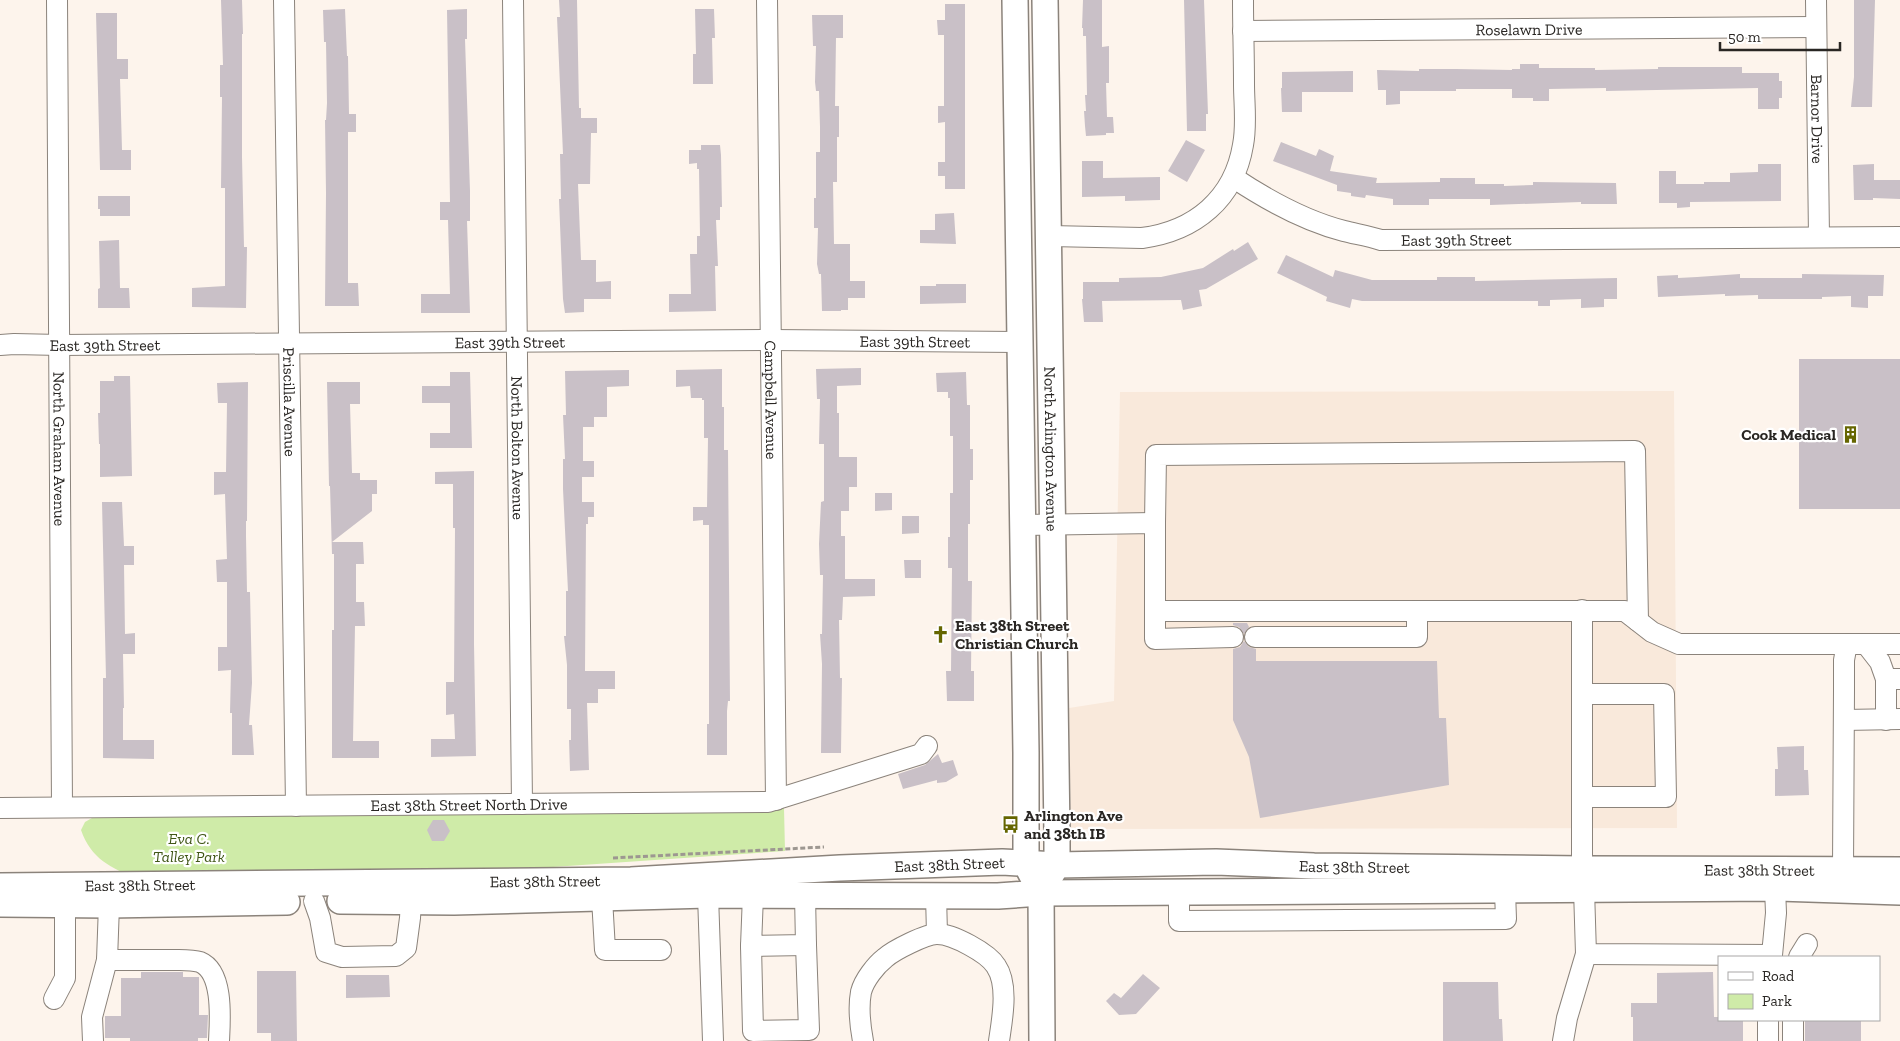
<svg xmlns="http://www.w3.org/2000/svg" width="1900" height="1041" viewBox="0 0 1900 1041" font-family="'Zilla Slab',serif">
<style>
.built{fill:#f9e9db}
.green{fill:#cfeba8}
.building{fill:#c9c0c7}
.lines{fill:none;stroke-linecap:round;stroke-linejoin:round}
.minor-casing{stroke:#8b837b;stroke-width:22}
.major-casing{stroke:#8b837b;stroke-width:28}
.path{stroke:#9d9791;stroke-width:3;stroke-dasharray:5 2.5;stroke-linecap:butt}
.minor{stroke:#fff;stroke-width:20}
.major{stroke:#fff;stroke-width:25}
.labels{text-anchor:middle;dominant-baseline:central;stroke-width:4.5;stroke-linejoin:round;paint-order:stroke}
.street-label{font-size:16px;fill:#292623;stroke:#fff}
.poi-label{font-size:16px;font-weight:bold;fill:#292623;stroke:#fff;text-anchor:start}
.park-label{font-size:16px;font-style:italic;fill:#415718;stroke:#fff}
</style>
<rect width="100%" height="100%" fill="#fdf4ec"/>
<!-- built -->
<path class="built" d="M1674,391L1677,828L1071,829L1069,708L1114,701L1120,392Z"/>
<!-- green -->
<path class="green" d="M784,808L785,851L553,867L418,873L138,879C111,868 91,859 81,830L85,822L92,818L127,816L327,815Z"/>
<!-- building -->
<path class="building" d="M221,0H242L243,34H242V157L244,247H247L246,308L192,307V288L225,286V188H221L222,97H220V65H223Z
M559,0H577L579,108H581V118H597V133H591L590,184H578L581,260H596V282L611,281V299H584V312L565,313L563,299L559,199H561L560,154H563L557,17H560Z
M1083,0H1102V47L1109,46V83H1106L1107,117H1113L1114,133H1106V135L1086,136L1085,126L1084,111H1086L1085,95H1087L1086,36H1083V28H1082Z
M1184,0H1204L1208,114H1206V131H1187Z
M1854,0H1875L1872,107H1851L1854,77Z
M945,4H965V189H945V176H938V162H945V122L938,123V106H944V35H938L937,20H945Z
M345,9L347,56H348L349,114H356V132H348V283H358L359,306H325L326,193L325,120H326L327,103L326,42H324L323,10Z
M467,9V39H465L470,191V221H467L470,313H421V294H450L448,220H440V202H450L447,10Z
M695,9H714L715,38H712L713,84H693V54H696Z
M96,13H117V59H128V79H120L122,150H131V170H100Z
M812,15H843V38H836L835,106H839V137H837V182H833L834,244H850V281H865V298H848V310H841V311H822L821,274H819L817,264L818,228H814V198H816V152H820V127L819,91H816L815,82L816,46H813Z
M1520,64H1539V68H1595V70L1658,69V67H1742V73H1779V81H1782V98H1779V109H1758V88L1606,91V88L1549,89V101H1533V98H1512V89H1456V91H1400V104L1386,105V90H1378L1377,70L1419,71V69H1456L1512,70V69H1520Z
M1353,71V92H1302V112H1282L1281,88H1282V72Z
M1186,140L1205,150L1187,182L1168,171Z
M1281,142L1316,156L1319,149L1334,156L1330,171L1377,178L1376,183L1440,182V178H1475V184H1504V186L1533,185V182L1616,183L1617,204H1581V202L1490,205V199H1429V205H1393V199L1366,195L1365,198L1351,196V193L1337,191V185L1273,161Z
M701,145H720L721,155L722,207H720V220H716L718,266H715L716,311L669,312V294H691L690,254H697V236H700L699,169H697V163L689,164V150H701Z
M1082,161H1103V178L1160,177V200L1125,201V196L1082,197Z
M1758,164H1781V201L1690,202V207L1677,208V203H1659V171H1676V184H1704V182H1730V173L1758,172Z
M1874,164V180H1900V199L1873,198V200H1854L1853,165Z
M98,196H130V216H100V209H98Z
M954,213L956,244L920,243V230H935V214Z
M119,240L120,288H129L130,308H98V289L100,288L99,241Z
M1248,242L1258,259L1206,289L1199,290L1202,306L1183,310L1181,300L1102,301L1103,322H1084L1082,299H1083V282H1119V278L1161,277L1203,268L1233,249L1234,251Z
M1286,255L1333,277L1335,270L1372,280H1437V277H1475V281L1617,278V299H1604V307L1581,308V299L1550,300V306H1538V301H1362L1352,299L1350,308L1326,301L1327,297L1277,273Z
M1740,274V278H1802V274L1884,275L1883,296H1868V308L1851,307V296L1822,297V299H1758V295L1725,296V294L1658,297L1657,276L1678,275V278L1697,277Z
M936,284H966V303L920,304V286H936Z
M1799,359H1900V509H1799Z
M861,368V385L837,386V413H839V457H857V487H849V511H841V536H845V579H875V596L843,597L842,620H839L840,678H842L841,753H821L822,664L820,634H822L823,575H820L819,544L821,502L824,501V444H819L820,399H817L816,369Z
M722,369V407H724V450H728L730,701H728L727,711V755H707V724H709V525H703V520L693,521V507H707L708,438H704V400H702V398H691L690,386L676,387V370Z
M629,370V386L607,387V417H594V427H583V461H594V477H582V502H594V517H588V524H586L585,671H615V689H598V703H587L589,770L570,771L569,740H571V709H567V665L564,636H566V591H568L563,489V459H565L563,415H566L565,371Z
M450,372H470L472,448H430V433H450V403H422V386H450Z
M966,372L967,405H970V449H973V480H970V524H968V581H972L971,671H974V701H947L946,671H951L952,568H948V537H950V493H953V436H950V398H948V392H937L936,373Z
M114,376H130L132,476L100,477V444H99L98,413H100V381H114Z
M248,382L247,521H246V536L247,592H250L252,683L249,725H252L254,755H232V713H230L231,670L218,671V647H227V582H217L216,560L227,559L225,494L214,495V472H226L227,403H218L217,383Z
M327,382H360V404H350L352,473H360V480H377V494H372V511L332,542H363L364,564H356V602H364L365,626H355L353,741H379V758H332V630H334V554H332L330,486H329Z
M474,471V644L476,756L431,757V739H455L454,714L446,715V682H454L455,528H453V484H435V472Z
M875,493H892V510L875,511Z
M102,502H122L124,546H134V565H124L125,634L135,633V654H123L124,708H123V740H154V759L103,758V678H106Z
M902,516H919V533L902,534Z
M904,560H921V578H905Z
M1233,623H1247L1249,627L1244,634L1239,627L1233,625Z
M1244,641L1249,647L1256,649V661H1437L1439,718H1446L1449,785L1260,818L1249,757L1233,720V649L1240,647Z
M1804,746V770H1808L1809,795L1775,796V769H1778L1777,747Z
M938,754L942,763L953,760L958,775L946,782L937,783V780L903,789L898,774L925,765Z
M433,820H444L450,831L444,841H432L427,830Z
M257,971H296L297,1041H271V1033H257Z
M141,972H183V977H199V1015H208L207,1038H198V1041H130V1038H105V1016H121V978H141Z
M1713,972L1714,1017H1719V1020H1743V1041H1633V1017H1631V1003H1657V973Z
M1143,974L1160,988L1136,1014L1119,1015L1106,1001L1114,993L1121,998Z
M346,975H389L390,997L346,998Z
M1443,982H1498L1499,1019H1502L1503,1041H1443Z
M1805,1020H1861V1041H1805Z"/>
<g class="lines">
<defs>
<g id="minor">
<path id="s1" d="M57,0L62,807"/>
<path id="s2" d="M284,0L296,806"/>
<path id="s3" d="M513,0L522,804"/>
<path id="s4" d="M767,0L776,800"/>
<path id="s5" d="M1816,0L1819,237"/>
<path id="s6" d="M1243,31L1816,27"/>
<path id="s7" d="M1234,178C1267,200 1305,221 1344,231C1356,234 1369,236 1381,240L1900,237"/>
<path d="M1050,236L1142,238C1195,231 1234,199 1243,145C1247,125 1244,104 1244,84C1244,56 1243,28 1243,0"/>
<path id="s8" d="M0,345L14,344L60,345L771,340L1020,342"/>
<path d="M1155,523L1156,455L1635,451L1638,621"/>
<path d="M1023,525L1155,523V611H1625L1652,632L1679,644H1900"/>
<path d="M1155,611V639L1233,637"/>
<path d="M1255,637H1417V611"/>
<path d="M1866,644L1880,662L1886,679"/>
<path d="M1582,694H1664L1666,797H1582"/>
<path d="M1844,720L1900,719"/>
<path d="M1886,720V679H1900"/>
<path id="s9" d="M0,808L768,802L921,754L927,746"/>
<path d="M1582,869V610"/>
<path d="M1843,870L1844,690V660L1847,644"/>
<path d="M1584,889L1586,954L1772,955L1776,913L1775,888"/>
<path d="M1179,892V921L1506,919L1505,891"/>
<path d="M708,895L713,1041"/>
<path d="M753,895L751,946L806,945L805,895"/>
<path d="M936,895L937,934"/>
<path d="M602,898L605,950H661"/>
<path d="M314,901L320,918L326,952L342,957L396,956L406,948L410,918L411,901"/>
<path d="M751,946L753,1031L809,1030L806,945"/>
<path d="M1799,957L1807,944"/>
<path d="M107,960C128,960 148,960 169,960C178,960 191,959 200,962C224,972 220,1020 219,1041"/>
<path d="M54,999L65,978V904"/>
<path d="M1768,1020V1041"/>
<path d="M93,1041L92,1017L107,960L109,905"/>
<path d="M863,1041C860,1025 858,1008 861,992C864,980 876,965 885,958C894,950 926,934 937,934C953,934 988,953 996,966C1009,985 1002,1020 999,1041"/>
<path d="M1563,1041L1567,1018L1586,954"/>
<path d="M1793,1041V1020"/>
</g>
<g id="major">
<path d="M1015,0L1026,752V864L1041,893L1042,1041"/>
<path id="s10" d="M1045,0L1057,834V865L1048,880"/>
<path id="s11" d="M0,886L631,880L840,868L1002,862L1057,865L1216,862L1314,866L1582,869L1900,870"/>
<path d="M340,901L454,902L708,895L998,896L1041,893L1775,888L1900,892"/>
<path d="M0,904L109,905L287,902"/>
</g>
</defs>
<!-- minor casing -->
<use href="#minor" class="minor-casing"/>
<!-- major casing -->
<use href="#major" class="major-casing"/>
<!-- path -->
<path class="path" d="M613,858L824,847"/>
<!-- minor -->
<use href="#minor" class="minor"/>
<!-- major -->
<use href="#major" class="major"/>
</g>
<!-- icons -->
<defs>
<symbol id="building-bare" viewBox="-9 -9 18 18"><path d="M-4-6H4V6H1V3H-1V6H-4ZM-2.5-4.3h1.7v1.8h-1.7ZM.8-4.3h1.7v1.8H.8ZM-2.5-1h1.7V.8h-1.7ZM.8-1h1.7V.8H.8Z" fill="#656600" stroke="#fff" stroke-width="2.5" paint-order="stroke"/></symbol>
<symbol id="church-bare" viewBox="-9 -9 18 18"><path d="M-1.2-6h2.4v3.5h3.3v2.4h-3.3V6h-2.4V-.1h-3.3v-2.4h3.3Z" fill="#656600" stroke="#fff" stroke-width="2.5" paint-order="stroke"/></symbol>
<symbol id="bus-bare" viewBox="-9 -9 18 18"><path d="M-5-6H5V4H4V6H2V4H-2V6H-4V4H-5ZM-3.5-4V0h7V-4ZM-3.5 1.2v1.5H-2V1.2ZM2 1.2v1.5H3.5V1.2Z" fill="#656600" stroke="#fff" stroke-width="2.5" paint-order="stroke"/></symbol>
</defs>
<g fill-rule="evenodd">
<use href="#building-bare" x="1838" y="422" width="25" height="25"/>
<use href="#church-bare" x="928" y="622" width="25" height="25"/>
<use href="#bus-bare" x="998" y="812" width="25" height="25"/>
</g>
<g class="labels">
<!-- street labels -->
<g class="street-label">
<text stroke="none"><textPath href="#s6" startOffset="286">Roselawn Drive</textPath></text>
<text stroke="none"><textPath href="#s5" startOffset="119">Barnor Drive</textPath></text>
<text stroke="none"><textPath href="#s7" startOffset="236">East 39th Street</textPath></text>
<text stroke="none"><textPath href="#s8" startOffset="915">East 39th Street</textPath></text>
<text stroke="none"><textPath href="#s8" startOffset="510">East 39th Street</textPath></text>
<text stroke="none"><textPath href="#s8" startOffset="105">East 39th Street</textPath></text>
<text stroke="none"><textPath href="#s4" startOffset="400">Campbell Avenue</textPath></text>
<text stroke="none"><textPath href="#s2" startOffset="402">Priscilla Avenue</textPath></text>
<text stroke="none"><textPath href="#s3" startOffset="448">North Bolton Avenue</textPath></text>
<text stroke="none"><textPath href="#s1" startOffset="449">North Graham Avenue</textPath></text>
<text stroke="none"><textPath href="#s10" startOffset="449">North Arlington Avenue</textPath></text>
<text stroke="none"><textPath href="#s9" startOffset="469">East 38th Street North Drive</textPath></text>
<text stroke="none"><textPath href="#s11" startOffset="950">East 38th Street</textPath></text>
<text stroke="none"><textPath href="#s11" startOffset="1355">East 38th Street</textPath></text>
<text stroke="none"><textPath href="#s11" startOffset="1760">East 38th Street</textPath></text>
<text stroke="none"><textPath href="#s11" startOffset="545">East 38th Street</textPath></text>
<text stroke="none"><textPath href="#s11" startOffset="140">East 38th Street</textPath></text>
</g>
<!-- poi labels -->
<g class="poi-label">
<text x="1836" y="434" text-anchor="end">Cook Medical</text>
<text x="955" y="625">East 38th Street<tspan x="955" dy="18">Christian Church</tspan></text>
<text x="1024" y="815">Arlington Ave<tspan x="1024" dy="18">and 38th IB</tspan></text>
</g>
<!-- park labels -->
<g class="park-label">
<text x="189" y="838">Eva C.<tspan x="189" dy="18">Talley Park</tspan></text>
</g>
</g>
<!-- legend -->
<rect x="1718" y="956" width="162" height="65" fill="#ffffff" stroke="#a9a8a7"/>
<rect x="1728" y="972" width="25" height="8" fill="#ffffff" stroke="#a9a8a7"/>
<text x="1762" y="981" font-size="15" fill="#292623">Road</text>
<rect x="1728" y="994" width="25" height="15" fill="#cfeba8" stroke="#a9a8a7"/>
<text x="1762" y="1006" font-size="15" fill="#292623">Park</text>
<!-- scale -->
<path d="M1720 42v8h120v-8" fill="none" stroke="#292623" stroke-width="2.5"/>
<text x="1728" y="42" font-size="15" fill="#292623" stroke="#ffffff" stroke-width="4" paint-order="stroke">50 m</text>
</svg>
